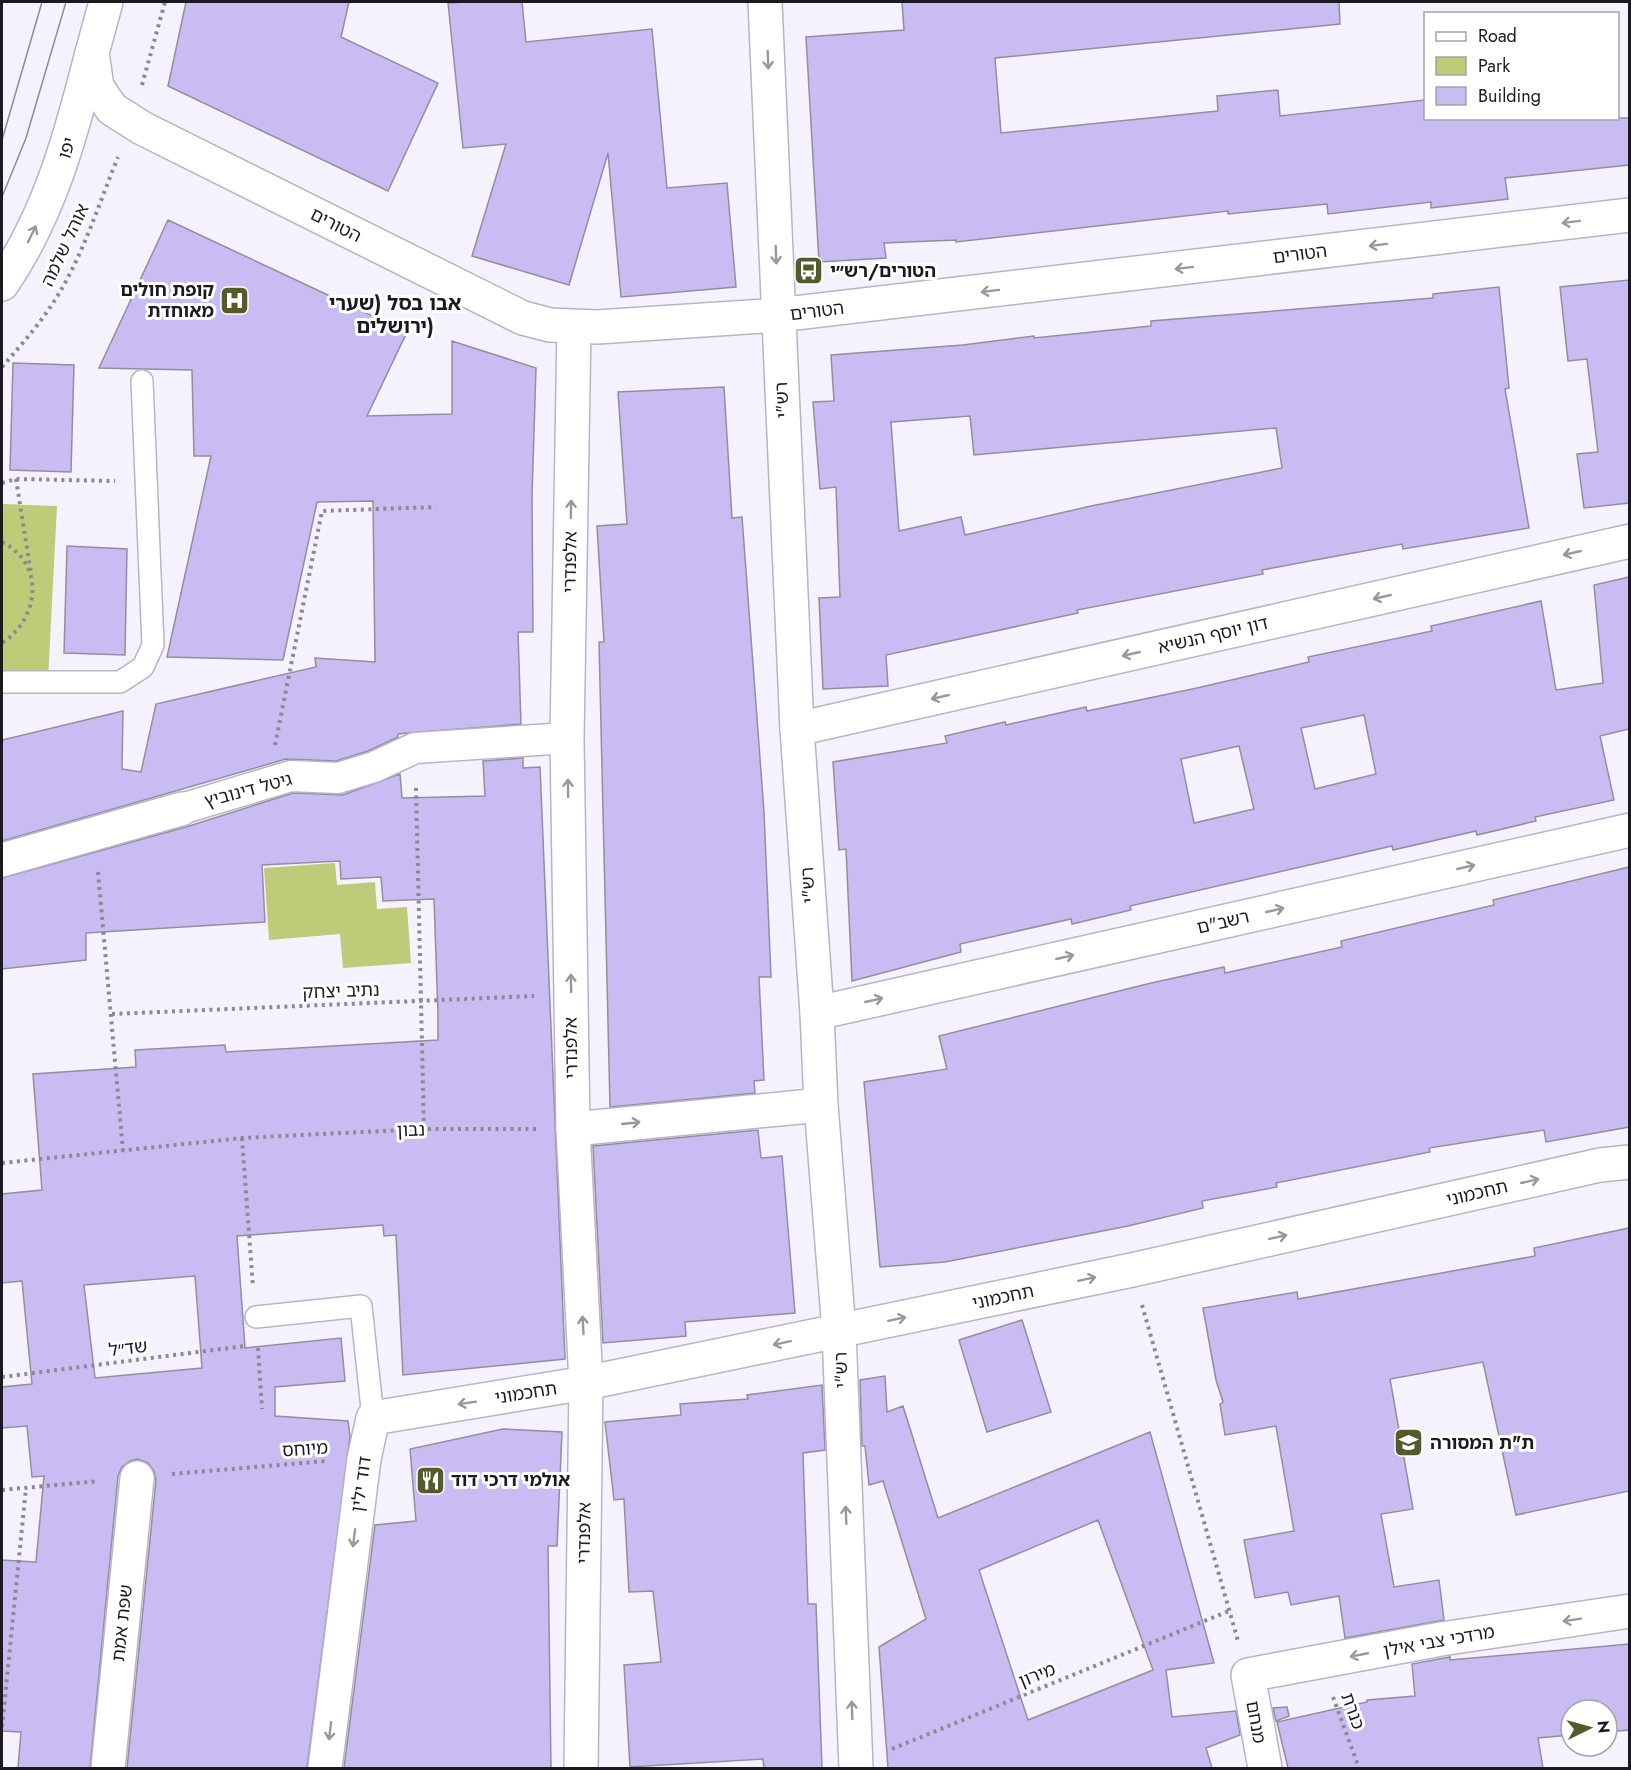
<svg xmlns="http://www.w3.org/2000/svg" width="1631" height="1770" viewBox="0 0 1631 1770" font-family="Jost,'Noto Sans Hebrew',sans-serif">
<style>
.green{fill:#bfcb79}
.building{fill:#c9bcf2;stroke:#928e9f;stroke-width:1.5;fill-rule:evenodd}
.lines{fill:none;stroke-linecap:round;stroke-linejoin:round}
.service-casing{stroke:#b8b4c6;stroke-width:24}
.pedestrian-casing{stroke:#b8b4c6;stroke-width:33}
.minor-casing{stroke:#b8b4c6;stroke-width:36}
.tertiary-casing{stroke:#b8b4c6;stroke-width:36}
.path{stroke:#8c8993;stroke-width:4;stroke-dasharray:3 4.5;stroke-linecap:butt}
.service{stroke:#fff;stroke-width:21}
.pedestrian{stroke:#fff;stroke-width:30}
.minor{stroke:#fff;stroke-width:33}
.tertiary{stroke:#fff;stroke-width:33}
.tram{stroke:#8e8c96;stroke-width:1.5}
.oneway{stroke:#98989b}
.labels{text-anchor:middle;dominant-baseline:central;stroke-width:6;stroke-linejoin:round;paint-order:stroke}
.street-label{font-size:18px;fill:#1b1a21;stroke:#fff}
.poi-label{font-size:18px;font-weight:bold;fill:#1b1a21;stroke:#fff;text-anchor:start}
.neighbourhood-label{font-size:20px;font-weight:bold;fill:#1b1a21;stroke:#fff}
</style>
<rect width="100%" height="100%" fill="#f5f2fe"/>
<!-- green -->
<path class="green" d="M2,504L57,506L48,680H2Z
M335,863L337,885L375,882L377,909L407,907L411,963L343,968L340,934L269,940L264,868Z"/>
<!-- building -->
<path class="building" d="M186,2H349L341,37L438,83L388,191L168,86Z
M467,2H522L526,42L652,29L667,188L727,183L736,287L621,297L608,153L569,285L472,256L506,144L463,148L448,3Z
M902,2H1339L1340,24L995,58L1001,133L1218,111L1217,96L1278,90L1280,116L1425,100V118H1629V165L1505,178L1508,199L1431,208V202L1328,214L1327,204L1228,214V211L956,242V240L884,243L886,258L819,262L806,37L904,30Z
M168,220L407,332L367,416L452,414V341L536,368L532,496L533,632H518L521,724L398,734V737L368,751L336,761L286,759L2,841V740L123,711L122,769L141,772L156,704L316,667L315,658L375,662L373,501L317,502L283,660L167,657L211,456H194L192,370L99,368Z
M1629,280V503L1584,508L1577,454L1598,452L1587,359L1568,361L1560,287Z
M1499,287L1509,388L1505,389L1529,528L1403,549L1402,544L1326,558L1262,570L1263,574L1077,610L1078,613L886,655L888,686L823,689L819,598L840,597L836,487L820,489L813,402L834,401L831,355L963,345L1034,336V338L1151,326V321L1433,298V294ZM970,416L974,455L1276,428L1282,468L1091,506L965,535L961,517L899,531L891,422Z
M13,363L74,365L71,472L10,470Z
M724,387L732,518L742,517L764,812L771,977H759L764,1080L754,1081L755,1093L610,1107L599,642H604L597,526L627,524L618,392Z
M67,546L127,549L125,655L64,653Z
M1629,577V729L1600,736L1614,800L1535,817L1536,821L1477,835L1476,831L1393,850L1392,846L1130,906L1131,910L1072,924L1071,919L960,944L961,952L852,981L846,849L839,850L833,762L947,743L945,736L1005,722L1006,725L1086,707L1087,711L1197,688L1309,662L1308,657L1432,631L1431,626L1541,601L1556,690L1603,683L1594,585ZM1364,715L1376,774L1315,789L1301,728ZM1239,746L1254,809L1194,823L1181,759Z
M523,758V768L540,767L565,1359L403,1375L396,1235L384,1236L383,1225L237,1236L245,1348L341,1338L345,1381L275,1387V1416L348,1421L350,1436L307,1768H127L156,1480L154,1471L148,1463L138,1459L130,1461L122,1467L118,1476L90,1768H18L21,1732L2,1731V1560L36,1562L44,1476L32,1477L27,1426L2,1428V1387L32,1384L22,1281L2,1283V1194L42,1190L33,1074L136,1067L135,1050L225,1045L226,1052L438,1040V1014L434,899L383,901L381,877L341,879L340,861L262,865L265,922L86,933V960L2,969V878L186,827L293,793L343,795L400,774L402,798L485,796L483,761ZM195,1276L202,1368L95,1378L84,1285Z
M1629,867V1127L1546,1142L1544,1130L1429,1148L1430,1152L1276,1183L1277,1187L1202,1201L1203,1208L1128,1226L945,1262L880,1267L864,1082L947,1069L939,1036L1147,984L1224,967L1225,973L1342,947L1341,941L1494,905L1493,900Z
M758,1130L761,1158L782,1156L795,1313L685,1322L686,1336L603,1343L593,1146Z
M1629,1228V1491L1516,1515L1483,1362L1390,1379L1413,1509L1381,1514L1394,1587L1439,1580L1444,1620L1345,1638L1339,1596L1291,1605L1288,1592L1255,1598L1244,1540L1294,1531L1276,1426L1225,1435L1220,1404L1223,1402L1216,1380L1203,1308L1297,1292L1298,1299L1535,1256L1534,1248Z
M1022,1320L1051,1412L987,1432L959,1340Z
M885,1376L887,1412L903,1406L938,1518L1150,1432L1214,1663L1166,1670L1172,1717L1236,1711L1240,1735L1206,1748L1212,1768H888L879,1647L926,1619L883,1481L869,1485L865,1446H862L860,1380ZM1098,1520L1153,1670L1028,1720L979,1570Z
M822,1385L825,1450L803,1453L808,1604H816L822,1768H764L763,1759L630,1767L624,1665L661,1662L653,1591L629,1592L624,1499L614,1500L605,1422L681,1415L680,1404L748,1399L747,1395Z
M503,1429L562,1432L557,1546H548L551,1768H344L375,1525L416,1521L410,1449Z
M1629,1644V1730L1607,1732V1710H1571V1735L1538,1738L1543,1768H1288L1277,1722L1367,1702V1700L1415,1696L1412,1664L1450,1657V1660Z
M1287,1707L1289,1716L1276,1721L1273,1708Z"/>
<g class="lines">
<defs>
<path id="service" d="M2,682H120L143,667L153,645L142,381
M256,1317L361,1306L373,1418"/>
<path id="pedestrian" d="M181,809L291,776L338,778L374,767L415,748L567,738"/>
<path id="minor" d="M2,284C50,214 71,135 92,53
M574,327L567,738L573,1129L586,1383L581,1768
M797,729L1630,541
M2,860L181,809
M817,1013L1630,830
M573,1129L821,1105
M108,1768L137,1478
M1265,1768L1248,1675L1441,1639L1630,1611"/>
<path id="tertiary" d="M106,2L92,53L97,87L112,109L142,128L523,318L550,325L597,327L778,315L1630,215
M765,2L797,729L817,1013L821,1105L839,1331L856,1768
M325,1768L364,1459L373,1418L586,1383L1132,1270L1600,1165L1630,1162"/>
</defs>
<!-- service casing -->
<use href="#service" class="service-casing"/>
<!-- pedestrian casing -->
<use href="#pedestrian" class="pedestrian-casing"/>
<!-- minor casing -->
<use href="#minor" class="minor-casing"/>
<!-- tertiary casing -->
<use href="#tertiary" class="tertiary-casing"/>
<!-- path -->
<path class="path" d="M142,85L165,2
M2,367C23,343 45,318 61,290C85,249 100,201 118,157
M16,479L31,573
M2,483L16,479L115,481
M2,542C46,564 39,619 2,643
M275,745L322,511L436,507
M416,788L424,1129
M98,872L123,1151
M112,1014L534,996
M242,1138L253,1287
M2,1163L242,1138L424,1129H536
M1142,1305L1238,1641
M258,1348L262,1409
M2,1377L245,1346
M172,1474L326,1461
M2,1490L99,1481
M1333,1697L1359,1768
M2,1727L26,1488
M892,1749L1229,1611"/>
<!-- service -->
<use href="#service" class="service"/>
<!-- pedestrian -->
<use href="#pedestrian" class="pedestrian"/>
<!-- minor -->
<use href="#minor" class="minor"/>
<!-- tertiary -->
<use href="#tertiary" class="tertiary"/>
<!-- tram -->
<path class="tram" d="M2,140L42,2
M2,197L26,138L66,2"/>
</g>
<!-- one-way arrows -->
<defs><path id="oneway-shaft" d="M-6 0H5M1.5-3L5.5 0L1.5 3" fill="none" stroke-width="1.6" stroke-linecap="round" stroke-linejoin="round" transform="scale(1.5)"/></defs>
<g class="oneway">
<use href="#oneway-shaft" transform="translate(768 60) rotate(88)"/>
<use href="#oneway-shaft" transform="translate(1571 222) rotate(173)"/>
<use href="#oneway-shaft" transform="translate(32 234) rotate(-64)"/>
<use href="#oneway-shaft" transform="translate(1378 245) rotate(173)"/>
<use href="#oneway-shaft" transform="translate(776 255) rotate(88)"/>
<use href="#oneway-shaft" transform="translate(1184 268) rotate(173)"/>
<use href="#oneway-shaft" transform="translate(990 291) rotate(173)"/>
<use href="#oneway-shaft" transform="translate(571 509) rotate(-89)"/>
<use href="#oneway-shaft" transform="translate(1572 553) rotate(167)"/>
<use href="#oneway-shaft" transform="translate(1382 597) rotate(167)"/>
<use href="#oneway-shaft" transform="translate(1131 654) rotate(167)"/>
<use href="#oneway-shaft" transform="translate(940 697) rotate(167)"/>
<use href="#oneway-shaft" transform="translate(568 788) rotate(-91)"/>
<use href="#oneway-shaft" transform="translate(1466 867) rotate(-13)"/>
<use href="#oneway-shaft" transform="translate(1275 910) rotate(-13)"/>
<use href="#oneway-shaft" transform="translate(1065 957) rotate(-13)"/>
<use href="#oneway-shaft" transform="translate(571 983) rotate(-91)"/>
<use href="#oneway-shaft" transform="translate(874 1000) rotate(-13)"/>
<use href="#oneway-shaft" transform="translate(631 1123) rotate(-6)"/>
<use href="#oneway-shaft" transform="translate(1530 1181) rotate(-13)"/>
<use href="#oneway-shaft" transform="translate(1278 1237) rotate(-13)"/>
<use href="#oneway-shaft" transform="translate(1087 1279) rotate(-12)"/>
<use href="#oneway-shaft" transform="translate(897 1319) rotate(-12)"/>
<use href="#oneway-shaft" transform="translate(583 1325) rotate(-93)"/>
<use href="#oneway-shaft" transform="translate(782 1343) rotate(168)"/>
<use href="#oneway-shaft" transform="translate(467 1403) rotate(171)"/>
<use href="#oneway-shaft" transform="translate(846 1515) rotate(-92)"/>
<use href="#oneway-shaft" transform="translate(354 1538) rotate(97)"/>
<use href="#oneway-shaft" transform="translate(1572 1620) rotate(171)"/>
<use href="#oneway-shaft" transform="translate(1359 1655) rotate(169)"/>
<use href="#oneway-shaft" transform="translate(852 1710) rotate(-92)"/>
<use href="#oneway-shaft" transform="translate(330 1731) rotate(97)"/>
</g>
<!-- icons -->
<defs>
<symbol id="bus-square" viewBox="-11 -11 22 22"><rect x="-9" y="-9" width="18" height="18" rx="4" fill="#545b29" stroke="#fff"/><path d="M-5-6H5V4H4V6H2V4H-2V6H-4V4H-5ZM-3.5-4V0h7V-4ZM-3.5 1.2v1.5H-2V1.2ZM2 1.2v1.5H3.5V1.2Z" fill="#fff"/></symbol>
<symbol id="hospital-square" viewBox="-11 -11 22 22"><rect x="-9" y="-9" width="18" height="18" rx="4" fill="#545b29" stroke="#fff"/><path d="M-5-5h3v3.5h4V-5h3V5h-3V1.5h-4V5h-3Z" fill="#fff"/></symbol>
<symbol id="school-square" viewBox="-11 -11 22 22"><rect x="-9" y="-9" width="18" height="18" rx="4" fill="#545b29" stroke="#fff"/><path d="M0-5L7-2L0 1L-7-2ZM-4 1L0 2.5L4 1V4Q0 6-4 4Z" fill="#fff"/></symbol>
<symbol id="restaurant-square" viewBox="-11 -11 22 22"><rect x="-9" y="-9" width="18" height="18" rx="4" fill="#545b29" stroke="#fff"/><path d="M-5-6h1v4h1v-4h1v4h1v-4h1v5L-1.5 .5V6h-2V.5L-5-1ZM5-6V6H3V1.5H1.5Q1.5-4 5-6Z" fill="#fff"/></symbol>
</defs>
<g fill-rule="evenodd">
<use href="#bus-square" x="792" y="254" width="33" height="33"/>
<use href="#hospital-square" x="218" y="284" width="33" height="33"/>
<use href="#school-square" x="1392" y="1426" width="33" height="33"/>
<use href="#restaurant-square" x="414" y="1464" width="33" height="33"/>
</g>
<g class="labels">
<!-- street labels -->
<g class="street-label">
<text transform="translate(67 148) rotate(-72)">יפו</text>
<text transform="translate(336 225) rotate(27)">הטורים</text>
<text transform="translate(65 245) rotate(-65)">אוהל שלמה</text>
<text transform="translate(1300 254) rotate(-7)">הטורים</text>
<text transform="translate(817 311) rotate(-7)">הטורים</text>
<text transform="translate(782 400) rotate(-93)">רש"י</text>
<text transform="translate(570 562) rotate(-89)">אלפנדרי</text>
<text transform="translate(1213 635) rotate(-13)">דון יוסף הנשיא</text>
<text transform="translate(248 790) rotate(-15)">גיטל דינוביץ</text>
<text transform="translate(808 885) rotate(-94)">רש"י</text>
<text transform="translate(1223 922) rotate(-13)">רשב"ם</text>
<text transform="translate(341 991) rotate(-2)">נתיב יצחק</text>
<text transform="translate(571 1048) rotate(-91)">אלפנדרי</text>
<text transform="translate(411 1130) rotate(-2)">נבון</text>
<text transform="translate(1477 1193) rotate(-13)">תחכמוני</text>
<text transform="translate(1003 1297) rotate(-12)">תחכמוני</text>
<text transform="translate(128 1348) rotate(-7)">שד״ל</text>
<text transform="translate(841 1370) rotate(-92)">רש"י</text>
<text transform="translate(526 1393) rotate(-9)">תחכמוני</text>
<text transform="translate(305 1449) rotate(-4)">מיוחס</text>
<text transform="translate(361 1484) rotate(-82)">דוד ילין</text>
<text transform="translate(584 1533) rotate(-89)">אלפנדרי</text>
<text transform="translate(122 1623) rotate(-84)">שפת אמת</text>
<text transform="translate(1439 1641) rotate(-10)">מרדכי צבי אילן</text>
<text transform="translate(1037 1675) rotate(-22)">מירון</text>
<text transform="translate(1353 1711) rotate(70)">כנרת</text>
<text transform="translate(1256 1722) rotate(80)">מנחם</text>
</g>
<!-- poi labels -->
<g class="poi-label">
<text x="830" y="271">הטורים/רש״י</text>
<text x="214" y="290" text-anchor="end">קופת חולים<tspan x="214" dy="21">מאוחדת</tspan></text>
<text x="1430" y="1443">ת"ת המסורה</text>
<text x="451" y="1480">אולמי דרכי דוד</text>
</g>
<!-- neighbourhood labels -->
<g class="neighbourhood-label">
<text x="395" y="303">אבו בסל (שערי<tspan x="395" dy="23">ירושלים)</tspan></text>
</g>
</g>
<!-- border -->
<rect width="1631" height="1770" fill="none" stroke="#1b1a21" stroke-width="6"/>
<!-- legend -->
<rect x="1424" y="12" width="195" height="108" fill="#ffffff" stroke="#a4a3a6" stroke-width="1.5"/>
<rect x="1436" y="32" width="30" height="9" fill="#ffffff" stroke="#a4a3a6" stroke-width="1.5"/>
<text x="1478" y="42" font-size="18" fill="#1b1a21">Road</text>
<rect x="1436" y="57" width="30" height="18" fill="#bfcb79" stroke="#a4a3a6" stroke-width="1.5"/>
<text x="1478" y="72" font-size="18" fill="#1b1a21">Park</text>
<rect x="1436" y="87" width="30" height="18" fill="#c9bcf2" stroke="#a4a3a6" stroke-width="1.5"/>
<text x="1478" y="102" font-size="18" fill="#1b1a21">Building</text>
<!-- north arrow -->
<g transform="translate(1589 1728) rotate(85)"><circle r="28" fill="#ffffff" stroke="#a4a3a6" stroke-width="1.5"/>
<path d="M0-4.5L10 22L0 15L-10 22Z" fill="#545b29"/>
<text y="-9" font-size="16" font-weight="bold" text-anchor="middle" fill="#1b1a21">N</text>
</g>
</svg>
